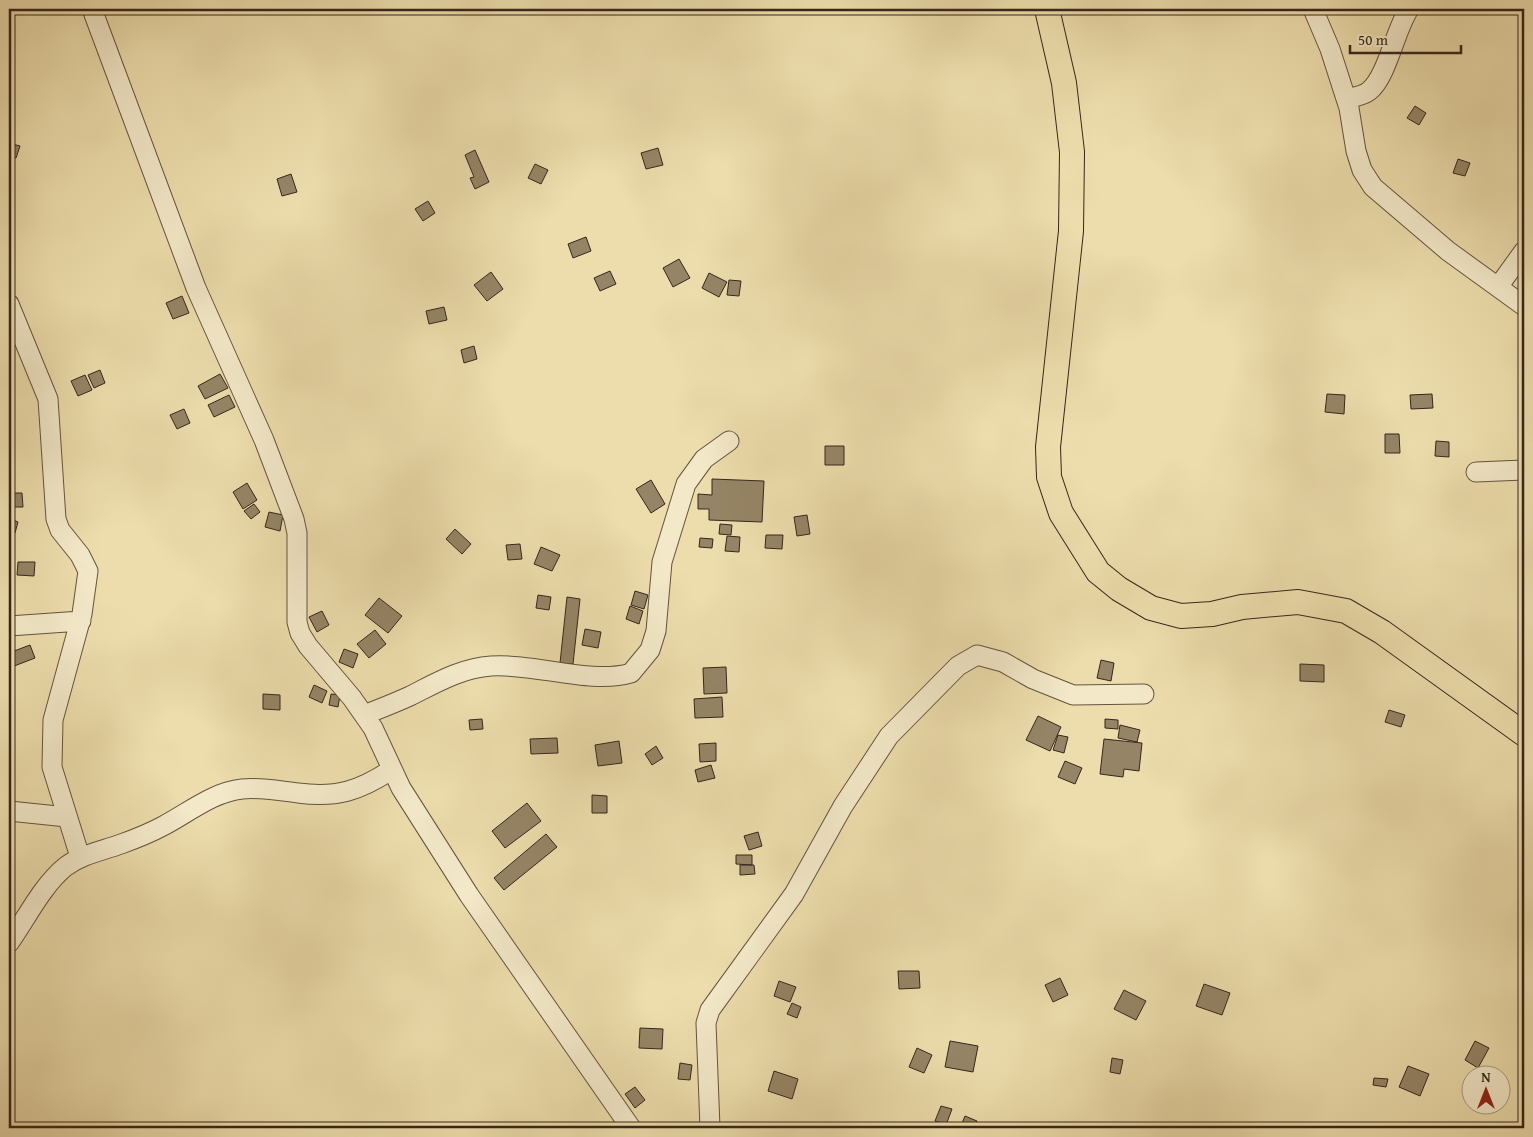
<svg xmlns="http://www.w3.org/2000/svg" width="1533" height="1137" viewBox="0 0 1533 1137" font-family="'Gentium Book Plus',serif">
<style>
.building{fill:#958566;stroke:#36261b}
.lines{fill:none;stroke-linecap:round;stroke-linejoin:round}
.minor-casing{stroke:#64543f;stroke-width:21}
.major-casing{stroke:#36261b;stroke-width:26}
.minor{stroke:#f3e9c9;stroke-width:19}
.major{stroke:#edddac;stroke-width:24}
</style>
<rect width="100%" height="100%" fill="#edddac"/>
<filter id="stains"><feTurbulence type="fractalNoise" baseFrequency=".004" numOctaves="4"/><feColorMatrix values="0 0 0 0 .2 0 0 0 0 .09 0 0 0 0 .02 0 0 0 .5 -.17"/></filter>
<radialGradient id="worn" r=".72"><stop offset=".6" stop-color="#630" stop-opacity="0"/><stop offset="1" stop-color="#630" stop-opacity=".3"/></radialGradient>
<!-- building -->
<path class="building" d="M1415,106L1426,113L1419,125L1407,118Z
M9,143L20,146L16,158L9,156Z
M658,148L663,165L646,169L641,153Z
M475,150L489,182L475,189L470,178L474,177L465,155Z
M1458,159L1470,163L1465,176L1453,173Z
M535,164L548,170L541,184L528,178Z
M291,174L297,192L282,196L277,179Z
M428,201L435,213L423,221L415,209Z
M586,237L591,251L573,258L568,244Z
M679,259L690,278L673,287L663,268Z
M610,271L616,284L600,291L594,278Z
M491,272L503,289L487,301L474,285Z
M709,273L727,282L719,297L702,288Z
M729,280L741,281L739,296L727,295Z
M182,296L189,313L173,319L166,303Z
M444,307L447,320L429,324L426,311Z
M474,346L477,359L464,363L461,350Z
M100,370L105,383L94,388L88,375Z
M220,374L228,388L205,399L198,386Z
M85,375L92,390L78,396L71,381Z
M1327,394L1345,395L1344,414L1325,412Z
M1432,394L1433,408L1411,409L1410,395Z
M229,395L235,407L214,417L208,405Z
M184,409L190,423L177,429L170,415Z
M1385,434H1399L1400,453H1385Z
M1436,441L1449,442V457L1435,456Z
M825,446H844V465H825Z
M712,479L764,481L762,522L709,520V509H698V494L712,495Z
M651,480L665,504L651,513L636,489Z
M247,483L257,500L243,509L233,492Z
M12,493H22L23,507H12Z
M254,504L260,512L251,519L244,511Z
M269,512L283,515L280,531L265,527Z
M807,515L810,534L797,536L794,517Z
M9,518L18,522L15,533L9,531Z
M720,524L732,525L731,535L719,534Z
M455,529L471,544L462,554L446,539Z
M766,535H783L782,549L765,548Z
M727,536L740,537L739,552L725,551Z
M700,538L713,539L712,548L699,547Z
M520,544L522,559L508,560L506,545Z
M541,547L560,555L552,571L534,564Z
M18,562H35L34,576L17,575Z
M635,591L648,595L644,609L631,605Z
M538,595L551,597L549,610L536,608Z
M567,597L580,599L573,664L560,663Z
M379,598L402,616L388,633L365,615Z
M630,606L643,611L639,624L626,619Z
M322,611L329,625L317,632L309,617Z
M585,629L601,632L598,648L582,645Z
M375,630L386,644L369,658L357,644Z
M30,645L35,658L9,668V653Z
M344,649L358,654L353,668L339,662Z
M1101,660L1114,663L1111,681L1097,678Z
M1300,664L1324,665V682L1300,681Z
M726,667L727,693L704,694L703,668Z
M314,685L327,691L322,703L309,697Z
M263,694L280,695V710L263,709Z
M331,694L340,695L338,707L329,705Z
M722,697L723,717L695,718L694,699Z
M1389,710L1405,715L1401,727L1385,722Z
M1038,716L1061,727L1050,751L1026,740Z
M482,719L483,729L470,730L469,720Z
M1105,719L1118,720V729L1105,728Z
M1120,725L1140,730L1137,742L1118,738Z
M1058,735L1068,737L1064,753L1053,750Z
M557,738L558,753L531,754L530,739Z
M1104,739L1142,743L1139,771L1124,769L1123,777L1100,774Z
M619,741L622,763L598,766L595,745Z
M716,743V761L700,762L699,744Z
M656,746L663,758L652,765L645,754Z
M1065,761L1082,768L1075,784L1058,777Z
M711,765L715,778L698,782L695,770Z
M592,795L607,796V813H592Z
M527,803L541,821L505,848L492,831Z
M758,832L762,846L749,850L744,836Z
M546,834L557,847L504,890L494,878Z
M736,855H752V865L736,864Z
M740,865H754L755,874L740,875Z
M898,971H919L920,988L899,989Z
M1060,978L1068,995L1053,1002L1045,985Z
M779,981L796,987L790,1002L774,996Z
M1204,984L1230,993L1222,1015L1196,1006Z
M1124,990L1146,1001L1136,1020L1114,1009Z
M792,1003L801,1007L797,1018L787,1014Z
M640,1028L663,1029L662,1049L639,1048Z
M950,1041L978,1046L973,1072L945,1067Z
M1475,1041L1489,1048L1478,1068L1465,1060Z
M917,1048L932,1055L924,1073L909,1067Z
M1112,1058L1123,1060L1120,1074L1110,1072Z
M680,1063L692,1065L690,1080L678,1079Z
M1408,1066L1429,1074L1420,1096L1399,1087Z
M774,1071L798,1079L792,1099L768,1091Z
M1374,1078L1388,1079L1386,1087L1373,1085Z
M635,1087L645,1100L635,1108L625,1094Z
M941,1106L952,1109L946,1125L935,1121Z
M965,1116L977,1121L973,1128H960Z"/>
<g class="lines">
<defs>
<path id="minor" d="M92,9L196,288L264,440L294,519L297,533V622L300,633L308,646L352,698L373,728L401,788L469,895L631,1128
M1313,9L1330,49L1349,108L1356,151L1362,170L1373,187L1448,251L1524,306
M1346,99C1353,97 1363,96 1369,91C1387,77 1395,30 1409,9
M1498,287L1524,251
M9,304L48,399L56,519L60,530L80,555L88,571L82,614L53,720L52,767L80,857
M1476,472L1524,470
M9,626L81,621
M364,715C379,709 395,703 410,696C436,683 461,668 491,666C535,663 591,685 631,673L650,650L656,631L662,562L686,484L704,459L729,441
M9,811L67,817
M9,943C26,919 42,886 65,867C82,854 102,851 121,844C135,839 150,833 163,826C188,813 213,792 242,789C261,787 279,791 298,793C337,798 359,791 391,770
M710,1128L706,1023L710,1010L794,894L843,806L889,736L958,666L977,655L1003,662L1033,679L1073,695L1144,694"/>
<path id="major" d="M1047,9L1064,83L1072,152L1071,231L1048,447L1049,477L1061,513L1098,572L1119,589L1151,608L1181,616L1212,614L1242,607L1298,602L1346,611L1382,632L1524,734"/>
</defs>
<!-- minor casing -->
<use href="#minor" class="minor-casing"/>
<!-- major casing -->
<use href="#major" class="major-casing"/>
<!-- minor -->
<use href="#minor" class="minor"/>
<!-- major -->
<use href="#major" class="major"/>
</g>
<!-- margin -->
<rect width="1533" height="1137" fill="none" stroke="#edddac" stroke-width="30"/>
<rect x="10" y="10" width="1513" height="1117" fill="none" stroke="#36261b" stroke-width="2.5"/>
<rect x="15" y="15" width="1503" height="1107" fill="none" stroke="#36261b"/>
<!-- north arrow -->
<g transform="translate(1486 1090)"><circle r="24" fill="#f3e9c9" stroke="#a79b83"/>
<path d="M0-4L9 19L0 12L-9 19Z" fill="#8f2418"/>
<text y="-8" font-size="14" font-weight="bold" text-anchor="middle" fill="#36261b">N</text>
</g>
<!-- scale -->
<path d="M1350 45v8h111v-8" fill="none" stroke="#36261b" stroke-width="2.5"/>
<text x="1358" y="45" font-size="15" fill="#36261b" stroke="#f3e9c9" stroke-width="4" paint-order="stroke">50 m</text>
<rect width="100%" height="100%" filter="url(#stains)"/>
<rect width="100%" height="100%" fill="url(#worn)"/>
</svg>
